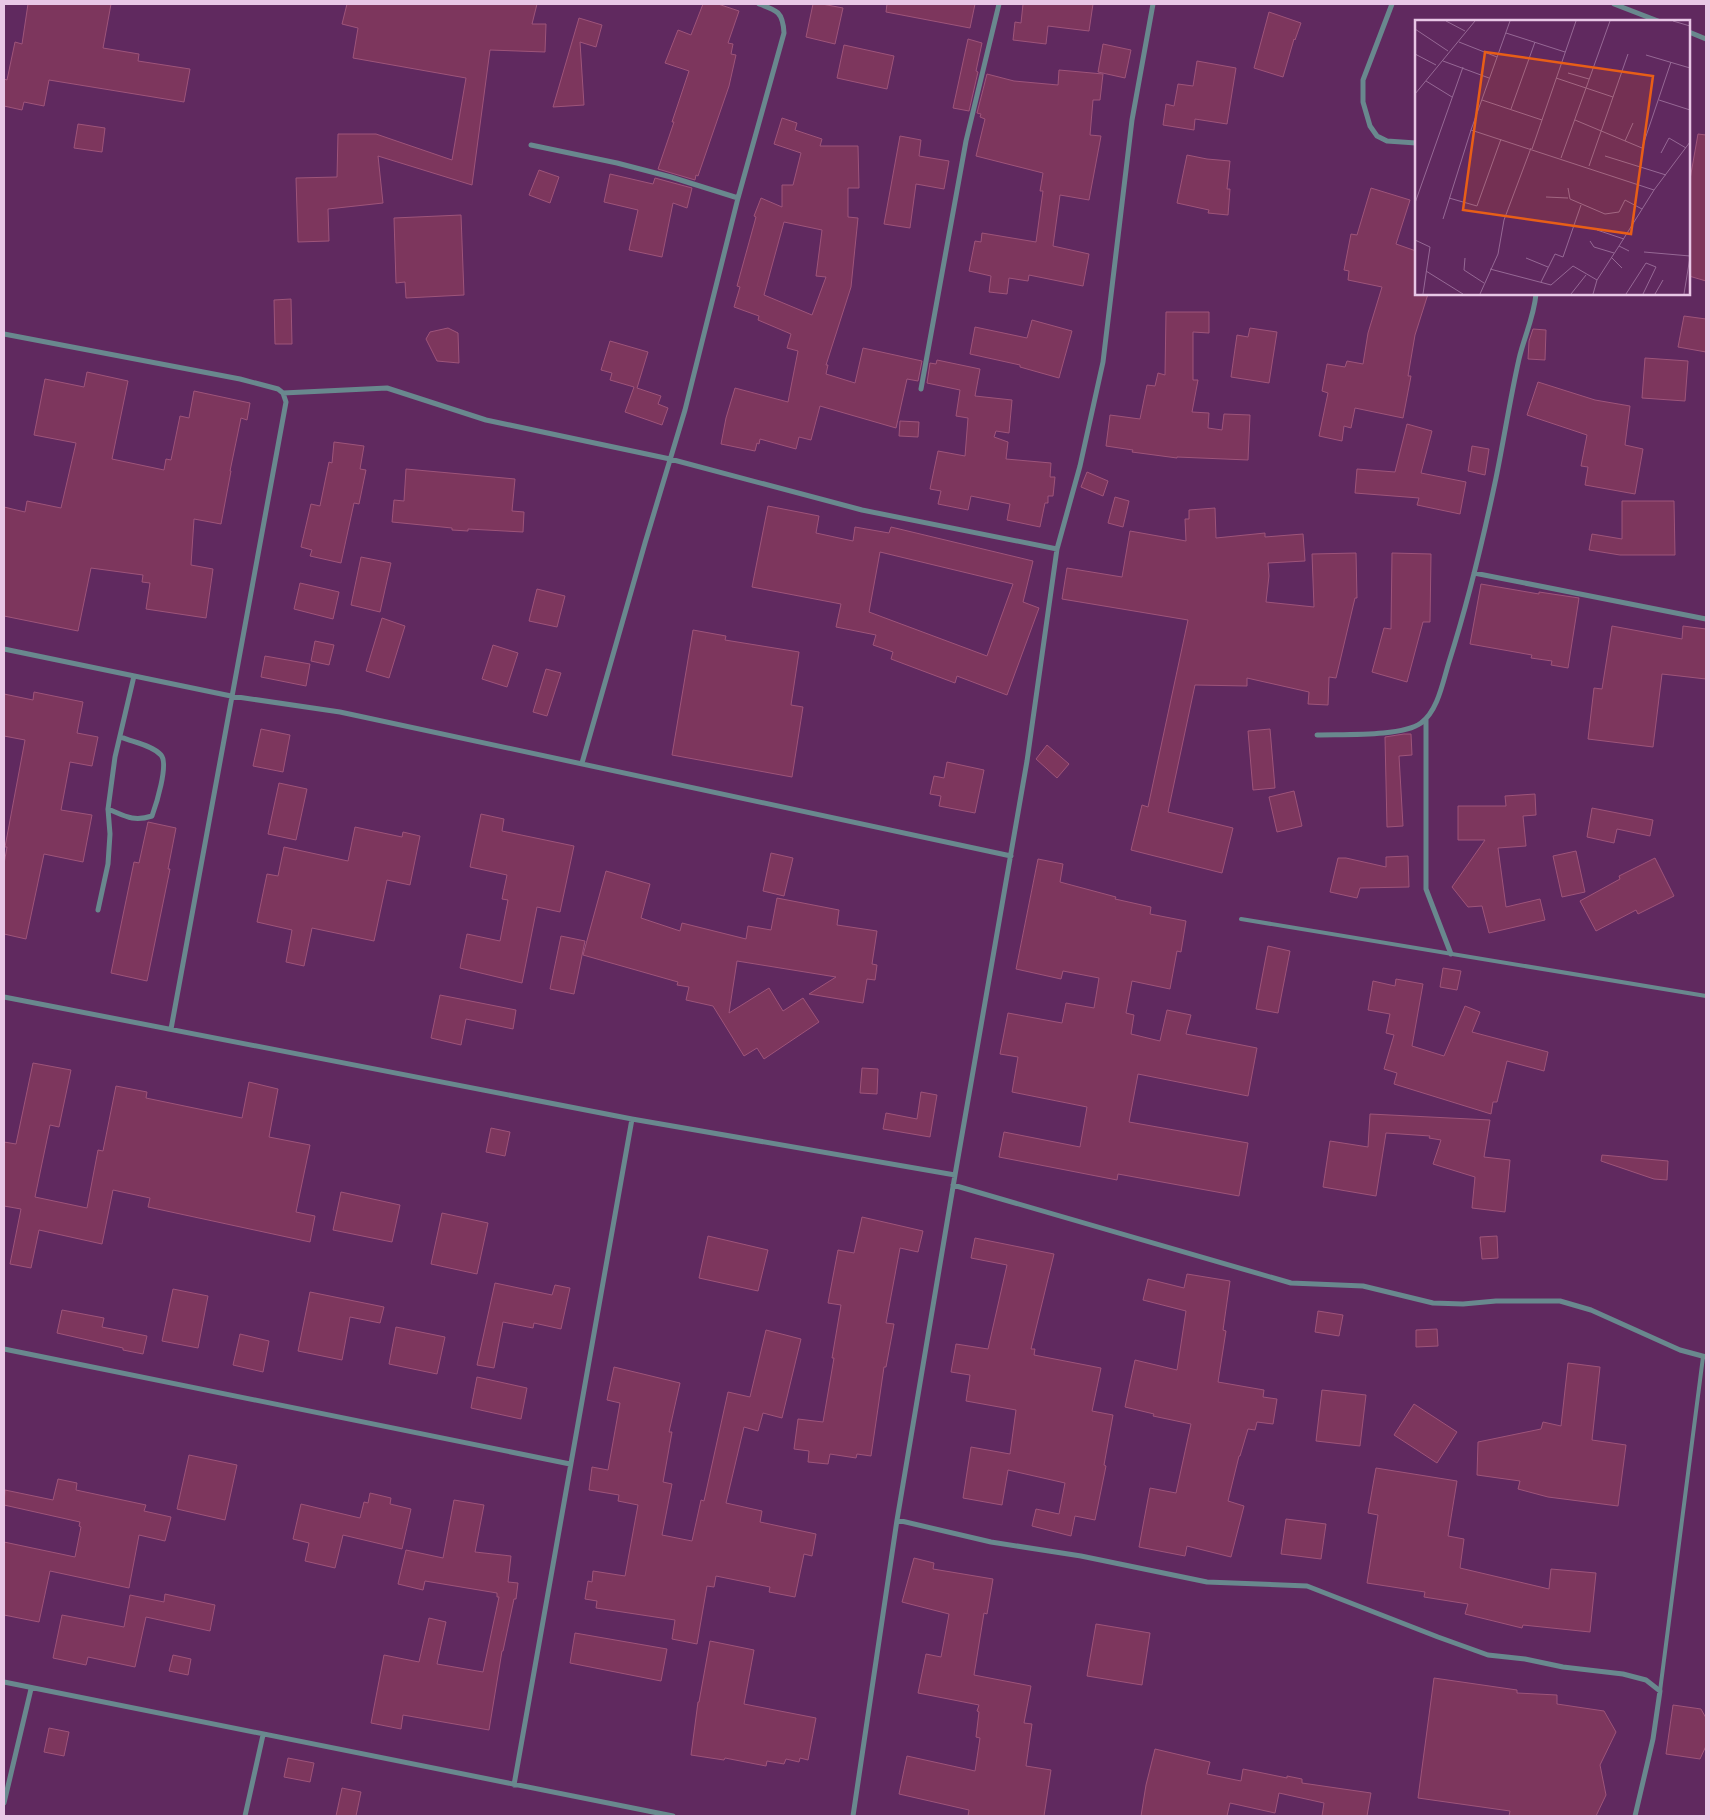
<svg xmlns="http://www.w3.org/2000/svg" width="1710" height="1820" viewBox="0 0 1710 1820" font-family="Figtree,sans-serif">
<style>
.building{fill:#7d365d;stroke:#9e547a;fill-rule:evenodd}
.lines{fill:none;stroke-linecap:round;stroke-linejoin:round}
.service{stroke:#69888e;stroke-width:4}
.minor{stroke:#69888e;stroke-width:5}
.inset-road{fill:none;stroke:#966895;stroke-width:1}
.view{fill:#e85e17;fill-opacity:0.15;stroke:#e85e17;stroke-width:2.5}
.inset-edge{fill:none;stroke:#e8c7e6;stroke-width:2.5}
</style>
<rect width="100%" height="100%" fill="#60295f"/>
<!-- building -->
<path class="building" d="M28,4H111L103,48L139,54L138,61L190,69L184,102L49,80L44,106L24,102L22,110L4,106V79L7,80L15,42L22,44Z
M347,4H537L532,24H546L545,52L490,50L472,185L378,156L383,203L328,209L329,241L298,242L296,178L337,177L338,134H376L452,160L466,78L353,58L358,28L342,24Z
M703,4H718L739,11L728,43L733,44L731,54L736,55L729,86L698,176L696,175L695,180L658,169L674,122H672L689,71L665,63L678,30L691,35Z
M813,4H822L843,8L835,44L806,37Z
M887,4H975L970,28L886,12Z
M1023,4H1093L1089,31L1048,26L1046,44L1013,40L1015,22L1021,23Z
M1269,12L1301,23L1295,40L1294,39L1283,77L1254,68Z
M579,18L602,25L596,47L580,42L584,105L553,107Z
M968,39L982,43L976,71L978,72L969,111L953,108Z
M1103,44L1131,50L1125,78L1098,72Z
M844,45L894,56L887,89L837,78Z
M1197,61L1236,68L1227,124L1195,119L1194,130L1163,125L1166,104L1174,106L1178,84L1193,86Z
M1059,70L1103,74L1100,100H1093L1090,135L1101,136L1089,200L1060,195L1053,246L1089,254L1083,286L1029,275L1028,281L1009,278L1007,294L989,292L991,276L969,271L975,241L981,242L982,233L1036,242L1043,191H1040L1043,173L976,156L985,119L980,117L981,114L977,113L987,74L1014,81L1058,85Z
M782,118L797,123L795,130L822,139L820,146H858L859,188H848V217L858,218L851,287L826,365H828L826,374L855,383L863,348L922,361L918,381L907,379L896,428L820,406L811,440L799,437L796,449L760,439L759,444L757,443L755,451L721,444L726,418L735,388L788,402L798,351L787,348L791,334L758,320L759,316L734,307L740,287L737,286L756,217L754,216L761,198L782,207V185H793L801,153L774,144ZM784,222L822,230L816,276L826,277L812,315L764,295Z
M78,124L105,128L102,152L74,148Z
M1698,134L1706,135V281L1689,276V185Z
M900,136L921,140L919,156L949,161L944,189L916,184L910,228L884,224Z
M1187,155L1207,159L1230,161L1227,189H1230L1228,215L1208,213L1209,210L1177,203Z
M539,170L559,177L550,203L529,195Z
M610,174L653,184L655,178L692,188L687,208L673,203L662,257L629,250L638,210L604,202Z
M1371,188L1410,200L1396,244L1416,251V294H1428L1415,335L1408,376H1411L1403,418L1355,408L1351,428L1344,426L1342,441L1319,436L1328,393L1322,391L1327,364L1345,367L1347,361L1363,364L1368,333L1382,287L1348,280L1349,271L1344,270L1351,234L1357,235Z
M461,215L464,295L406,298L405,282L396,283L394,218Z
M291,299L292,344H275L274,300Z
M1166,312H1209V333L1193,332V380H1198L1192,412L1209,413L1208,428L1222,430L1224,414L1250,415L1248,460L1177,457V458L1132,452L1133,450L1106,446L1110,415L1140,419L1147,385L1155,386L1158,373L1165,375Z
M1684,316L1706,319V352L1678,347Z
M1032,320L1072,331L1059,378L1020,367V365L970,354L975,327L1027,338Z
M448,328L458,333L459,363L437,361L426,339L430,332Z
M1250,328L1277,332L1269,383L1231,377L1237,335L1248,337Z
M1533,329L1546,330L1545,360L1528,359L1529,341Z
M610,341L648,352L637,388L661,396L658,404L668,408L662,425L625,412L634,387L610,380L612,373L601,370Z
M1645,358L1688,361L1685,401L1642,398Z
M937,360L980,369L975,396L1012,400L1009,433L996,431L994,437L1008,442L1006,459L1051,463L1050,477H1055L1053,496H1048V503H1045L1040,527L1007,520L1010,504L971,496L968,510L938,504L941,491L930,489L938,451L965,456L968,418L956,416L960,390L927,383L930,363L936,364Z
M87,372L128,381L112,459L164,470L166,459L171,460L180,416L189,418L194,391L250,403L247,420L241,418L230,471H231L221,524L194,519L191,565L213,569L206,618L146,609L150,583L142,582L143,575L91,568L78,631L4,616V507L25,512L27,501L61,508L76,443L34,435L45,379L84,387Z
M1538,382L1595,400L1630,406L1625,445L1643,449L1635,494L1585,485L1588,467L1581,466L1587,435L1527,415Z
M900,421L919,422L918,437L899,436Z
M1407,424L1432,431L1421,473L1466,482L1460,514L1417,505L1419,498L1355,493L1357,469L1395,472Z
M334,442L364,446L360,469L366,470L359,504L354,503L341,563L310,556L312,550L301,547L311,504L320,506L329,462L332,463Z
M1472,446L1489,449L1485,475L1468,471Z
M406,469L515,479L512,511L524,512L523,532L468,529V531L452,530V528L392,522L394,500L404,501Z
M1087,472L1108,481L1103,496L1081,487Z
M1115,497L1129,501L1123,527L1108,523Z
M1622,501H1674L1675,555H1620L1589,550L1592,534L1622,539Z
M768,506L819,516L816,533L853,541L855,527L889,533L891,527L1033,561L1023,602L1039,608L1007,695L957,676L955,683L891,659L893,652L873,645L876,635L836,627L841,604L752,587ZM880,552L1013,584L987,656L869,612Z
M1215,508L1216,538L1265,533V537L1303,534L1305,561L1268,563L1269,576L1266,602L1314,607L1312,554L1356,553L1357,598H1355L1336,678L1329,677L1328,705L1308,704L1309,692L1247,678V686L1195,685L1168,812L1233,828L1222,873L1131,850L1142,805L1148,807L1188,620L1062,599L1067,568L1122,577L1130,531L1186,541L1185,519H1189V510Z
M1392,553L1431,554L1430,622H1423L1407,682L1372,672L1384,628L1391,629Z
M361,557L391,563L380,612L351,605Z
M300,583L339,592L333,619L294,609Z
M1481,584L1539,594V592L1579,598L1568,668L1551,665L1552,661L1531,658L1532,655L1470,644Z
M537,589L565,596L557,627L529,621Z
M382,618L405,626L389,678L366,671Z
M1612,626L1682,639L1683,626L1706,629V679L1662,674L1653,747L1588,739L1594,688L1602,689Z
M693,630L726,636L725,640L799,652L791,705L803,707L792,777L672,755Z
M315,641L334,645L329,665L311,661Z
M493,645L518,653L507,687L482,679Z
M265,656L310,664L306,686L261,677Z
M546,669L561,673L547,716L533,712Z
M34,692L83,702L77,733L98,737L92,766L70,762L61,810L92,815L83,862L44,854L26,939L4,934V864L7,847H5L25,740L4,736V694L33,700Z
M261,729L290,735L283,772L253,766Z
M1270,729L1275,788L1253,790L1248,731Z
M1404,734H1411L1412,755L1399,756L1403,826L1387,827L1385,737Z
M1047,745L1069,764L1057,778L1036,759Z
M947,762L984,770L975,813L939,806L941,796L930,794L934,776L944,778Z
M279,783L307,789L296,840L268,834Z
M1294,791L1302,826L1277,832L1269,797Z
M1535,794L1536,815L1523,816L1526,846L1498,848L1506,907L1540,899L1545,920L1489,933L1482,906L1468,907L1452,887L1485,840H1458V806H1506L1505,796Z
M1592,808L1653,820L1650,836L1617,829L1614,843L1587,837Z
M481,814L504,819L502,831L574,846L560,912L537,907L522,983L460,968L467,934L500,941L508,900L502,899L507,875L470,867Z
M148,822L176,828L168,869H170L147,981L111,973L134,862L139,863Z
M355,827L402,837L403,832L420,836L410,885L387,880L374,941L312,928L304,966L286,962L292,930L257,922L267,874L278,876L284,847L348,861Z
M1576,851L1585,892L1562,897L1553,856Z
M771,853L793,858L784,896L763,891Z
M1408,856L1409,887L1360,888L1357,898L1330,892L1338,858H1346L1386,867V857Z
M1655,858L1674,896L1638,914L1636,910L1596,931L1580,901L1620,879L1619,876Z
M1038,859L1063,864L1060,882L1116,897L1115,899L1151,907L1150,914L1186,921L1181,952L1177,951L1170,989L1132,981L1126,1013L1134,1015L1131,1034L1160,1041L1167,1010L1191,1015L1186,1034L1257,1048L1248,1096L1138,1074L1129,1122L1248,1143L1239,1196L1118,1174L1117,1180L999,1157L1004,1132L1080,1147L1087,1107L1012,1092L1018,1057L1000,1054L1008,1013L1062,1023L1066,1003L1094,1008L1099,978L1063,971L1061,979L1016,969Z
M606,871L650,884L641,918L680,931L682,923L746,939L748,926L771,930L777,898L839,910L837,925L877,931L872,964L877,965L875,980L867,979L863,1003L809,994L836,977L737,961L729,1013L769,988L783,1011L803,998L819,1022L764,1059L757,1048L744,1056L713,1006L686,1000L689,987L677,985L678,982L583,955Z
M561,936L585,941L574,994L550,989Z
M1268,946L1290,951L1278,1013L1256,1009Z
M1443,968L1461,971L1457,990L1440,987Z
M1396,979L1423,984L1412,1046L1444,1056L1465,1006L1480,1012L1472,1032L1548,1052L1544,1071L1507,1061L1497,1102H1493L1491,1114L1394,1084L1397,1073L1384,1069L1394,1035L1386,1033L1390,1014L1368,1010L1373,981L1395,986Z
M440,995L516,1010L513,1029L466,1019L461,1045L431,1038Z
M33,1063L71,1070L59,1127L50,1125L35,1197L87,1208L98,1150L103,1151L116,1086L147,1092L146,1098L242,1118L249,1082L278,1089L269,1137L310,1145L296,1212L315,1216L310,1242L148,1207L150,1198L113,1190L102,1244L39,1230L31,1268L10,1264L21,1209L4,1206V1142L16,1144Z
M862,1068L878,1069L877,1094L860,1093Z
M921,1092L937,1095L930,1137L883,1129L886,1113L917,1119Z
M1370,1114L1490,1120L1484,1157L1510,1160L1505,1212L1472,1208L1475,1177L1433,1164L1441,1140L1429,1138L1430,1136L1386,1133L1376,1196L1323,1187L1330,1141L1368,1147Z
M491,1128L510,1132L505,1156L486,1152Z
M1602,1155L1668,1161L1667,1180L1654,1179L1601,1161Z
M341,1192L400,1205L392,1242L333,1230Z
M442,1213L488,1223L477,1274L431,1264Z
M862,1217L923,1231L918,1252L900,1248L886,1323L894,1324L886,1367H884L871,1456L857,1454L856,1458L830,1454L828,1464L808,1462L809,1451L794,1449L798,1419L823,1422L834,1358H832L841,1305L828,1303L838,1250L854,1253Z
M708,1236L768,1250L758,1291L699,1278Z
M1497,1236L1498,1258L1482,1259L1480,1237Z
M975,1238L1054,1254L1031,1349H1035L1034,1355L1101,1368L1092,1411L1113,1415L1104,1465L1106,1466L1095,1520L1075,1516L1071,1536L1032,1526L1036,1509L1059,1514L1065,1483L1008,1470L1002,1505L963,1498L971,1447L1010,1454L1016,1410L966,1401L970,1375L951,1372L956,1344L988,1349L1007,1265L971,1258Z
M1187,1274L1230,1281L1223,1330L1226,1331L1218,1382L1264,1390L1263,1397L1277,1399L1273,1424L1257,1422L1255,1430L1248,1429L1240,1456H1239L1228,1501L1244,1506L1231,1557L1187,1546L1185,1556L1139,1547L1150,1488L1176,1493L1191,1424L1153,1416L1154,1414L1125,1407L1135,1360L1177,1370L1186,1311L1143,1300L1148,1279L1184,1288Z
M495,1283L552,1295L555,1285L570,1288L561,1329L534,1323L533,1328L503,1322L494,1368L477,1365Z
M173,1289L208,1296L198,1348L162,1341Z
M310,1292L384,1307L380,1323L350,1317L342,1360L298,1351Z
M62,1310L104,1318L102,1327L147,1336L143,1354L123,1350V1348L57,1333Z
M1318,1311L1343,1315L1339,1336L1315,1332Z
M396,1327L445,1337L437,1374L389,1364Z
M1437,1329L1438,1346L1416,1347V1330Z
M766,1330L801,1339L782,1418L763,1413L758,1431L744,1427L726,1503L762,1511L760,1522L816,1534L812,1556L804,1554L795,1597L769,1592L770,1587L716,1576L714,1587L707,1586L697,1644L672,1639L675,1620L596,1608L597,1601L585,1599L588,1581L592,1582L593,1571L625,1576L638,1505L618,1501L619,1495L589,1490L592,1467L608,1470L620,1403L607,1400L614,1367L680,1383L669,1432H672L663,1482L672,1484L662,1535L692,1541L701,1500L704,1501L728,1392L750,1397Z
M240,1334L269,1341L263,1372L233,1365Z
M1568,1363L1600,1367L1592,1440L1626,1445L1618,1506L1548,1497L1518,1489L1520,1481L1477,1475L1478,1442L1541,1429L1543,1422L1561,1426Z
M477,1377L527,1388L521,1419L471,1408Z
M1322,1390L1366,1395L1360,1446L1316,1441Z
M1414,1404L1457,1432L1437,1463L1394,1435Z
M189,1455L237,1465L225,1520L177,1509Z
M1376,1468L1457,1481L1448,1536L1464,1539L1460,1568L1549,1589L1551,1569L1596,1573L1590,1632L1523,1625L1522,1628L1465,1614L1468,1604L1424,1597L1425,1592L1367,1583L1378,1515L1368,1513Z
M58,1479L77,1483L76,1490L146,1505L144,1511L171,1517L165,1541L139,1535L129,1588L50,1571L39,1622L4,1615V1542L75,1557L81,1527L79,1526L80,1522L4,1505L5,1490L53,1500Z
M370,1493L391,1498L390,1504L411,1509L402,1549L343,1535L335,1568L305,1561L309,1543L293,1539L301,1504L360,1518L364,1502L368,1503Z
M454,1500L484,1505L475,1552L511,1556L508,1582L518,1583L516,1599H514L503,1651H502L489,1730L403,1715L401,1729L371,1723L384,1655L419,1662L429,1618L446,1622L437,1664L483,1672L499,1597H497V1593L425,1581L423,1590L398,1584L406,1550L443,1558Z
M1286,1519L1326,1524L1321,1559L1281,1554Z
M914,1558L934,1563L933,1569L993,1579L987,1614L984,1613L974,1675L1031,1686L1024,1723L1032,1724L1026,1766L1051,1770L1044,1816H968L969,1810L899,1794L907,1756L975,1771L980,1738L976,1737L979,1712L977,1711L979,1705L918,1693L926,1654L941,1657L949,1614L902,1602Z
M165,1594L215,1605L210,1631L146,1617L135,1667L88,1657L86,1665L53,1658L62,1615L124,1627L130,1595L164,1602Z
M1096,1624L1150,1633L1142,1685L1087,1676Z
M575,1633L667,1649L661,1681L570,1663Z
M710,1641L754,1650L744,1704L816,1718L808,1760L800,1758L799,1762L786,1759L784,1764L767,1761L766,1766L725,1758L724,1760L691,1755L698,1702H699Z
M173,1655L191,1659L188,1675L169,1671Z
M1434,1678L1517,1690V1693L1557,1695V1704L1604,1711L1616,1732L1600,1765L1606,1795L1596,1816H1509L1510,1811L1418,1798Z
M1673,1705L1701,1709L1706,1718V1746L1700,1759L1666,1754Z
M49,1728L69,1732L64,1756L44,1752Z
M1155,1749L1210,1762L1207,1774L1241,1781L1243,1769L1287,1778V1776L1302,1779V1783L1371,1793L1367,1816H1322L1324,1803L1279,1793L1275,1813L1230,1803L1227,1816H1141L1146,1785Z
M288,1758L314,1763L310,1782L284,1777Z
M342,1788L361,1792L356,1816H336Z"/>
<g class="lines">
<!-- service -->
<path class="service" d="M1241,919L1706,996
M1660,1691L1703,1357"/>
<!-- minor -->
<path class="minor" d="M1392,4L1363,80V102L1370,126L1377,136L1387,141L1416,143
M1614,4L1658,21
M1689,32L1706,39
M531,145L617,163L671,177L738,198
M4,334L240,379L278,389L283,393L286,402L171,1029
M921,389L966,141L999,4
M283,393L387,388L486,420L670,459L862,510L1057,549
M1474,573L1706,619
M4,649L231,696L340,712L1011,856
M1426,719V889L1451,954
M1317,735C1342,734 1402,737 1421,723C1438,711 1443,681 1449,662C1468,602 1483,540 1496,478C1504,439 1510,399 1519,359C1524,337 1534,317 1536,294
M582,763L645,543L685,410L738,198L784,33C783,12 777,10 759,4
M108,809C125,816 133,822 152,816C156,805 169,764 161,755C152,745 132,742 121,737
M98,910L108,864L110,834L108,809L115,757L134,676
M4,997L632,1119L955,1175
M953,1185L1291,1283L1363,1286L1433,1303L1463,1304L1496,1301H1560L1591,1310L1680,1350L1706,1357
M4,1349L570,1464
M897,1520L991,1542L1081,1556L1207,1582L1307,1586L1438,1637L1488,1655L1525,1659L1563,1667L1623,1674L1646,1680L1660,1691L1653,1739L1635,1816
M4,1682L673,1816
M514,1785L632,1119
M4,1803L31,1689
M245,1816L263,1735
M853,1816L897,1520L955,1175L1027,761L1057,549L1080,466L1103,362L1132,120L1153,4"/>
</g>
<!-- overview -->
<g transform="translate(1415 20)">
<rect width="275" height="275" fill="#60295f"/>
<path class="inset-road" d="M31,1L50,11M95,1L56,110L239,170M258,1L275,6M0,9L33,31M91,13L150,32M44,22L82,37M0,34L21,45M231,35L275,48M28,41L74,58M153,53L174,59M141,58L198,77L213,34M11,61L37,77M0,74L60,1M67,80L127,100M244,80L275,90M96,89L120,22M160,100L227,128L256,42M210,121L218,103M117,129L161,1M246,133L254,118L271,128M190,136L251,155M146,138L195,1M174,146L198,77M153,168L155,179L190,194L204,192L210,180L227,189M131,177L153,178M34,178L62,186L86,119M0,183L48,47M28,199L56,110M182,210L209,219M0,220L15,227L8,274M175,221L179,227L199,233M214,231L204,226L239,170L275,122M229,232L275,236M196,237L207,248M50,238L49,250L69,263M111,238L133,247M75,249L136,265L158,246L182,260M11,251L48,274M126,262L140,234L148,237L166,185M65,274L83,234L89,200L116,128M156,274L171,255M178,274L182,260L204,226M211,274L231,243L241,247L228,274M240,274L248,260M269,274L275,237"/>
<path class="view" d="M70,32L238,56L216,214L48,190Z"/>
<rect width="275" height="275" class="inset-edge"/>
</g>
<!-- border -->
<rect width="1710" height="1820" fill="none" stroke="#e8c7e6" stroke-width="10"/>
</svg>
